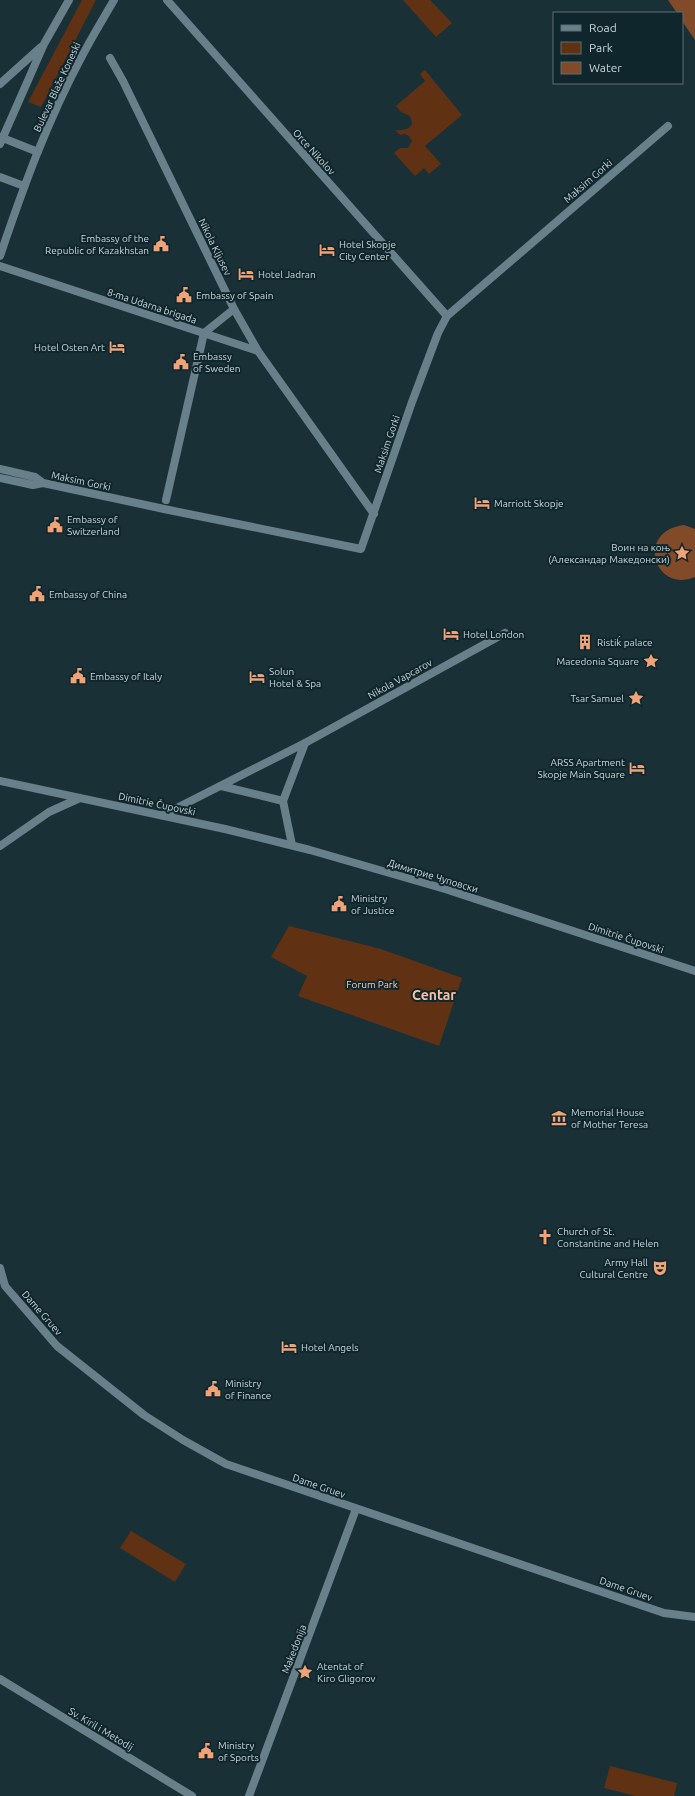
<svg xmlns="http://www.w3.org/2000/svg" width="695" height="1796" viewBox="0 0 695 1796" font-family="Ubuntu,sans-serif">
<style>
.green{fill:#603113}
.water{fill:#814b29}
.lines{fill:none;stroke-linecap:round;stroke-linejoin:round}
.minor{stroke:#688089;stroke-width:8}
.tertiary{stroke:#688089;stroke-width:8}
.labels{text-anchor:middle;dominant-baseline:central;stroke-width:4;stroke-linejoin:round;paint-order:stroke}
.street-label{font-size:10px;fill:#c9d6db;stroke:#10262d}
.poi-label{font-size:10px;fill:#c9d6db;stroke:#10262d;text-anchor:start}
.park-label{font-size:10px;fill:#f5d2be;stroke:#10262d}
.district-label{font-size:14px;font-weight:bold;fill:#fbc0a0;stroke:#10262d}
</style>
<rect width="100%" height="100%" fill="#1a3037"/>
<!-- green -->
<path class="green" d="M82,0H96L41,107L28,102Z
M403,0H430L452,23L436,37Z
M425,70L462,115L425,146L441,164L429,174L424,168L415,176L394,153L400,148H408L412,141L409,136L405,134L400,135L395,130C403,131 417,129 410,116L401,112L396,106L425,81L420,74Z
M289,926L381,949L462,978L439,1046L298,996L307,976L271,957Z
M131,1531L186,1564L175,1582L120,1548Z
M610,1766L677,1783L674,1796H636L604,1788Z"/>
<!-- water -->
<path class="water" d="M668,0H695V40L682,21V13H677Z
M684,525L695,529V577C654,594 635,531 684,525Z"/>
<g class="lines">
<!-- minor -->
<path class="minor" d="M167,0L447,316
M110,58L123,81L234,309L258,351L374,514
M0,266L258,351
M204,333L234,309
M0,469L35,477L43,483L164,509L361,549L412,402L438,333L447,316L668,126
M0,478L33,485L43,483
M166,500L204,333
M221,786L283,801
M163,815L305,743L505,633
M292,845L283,801L305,743
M249,1796L356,1509"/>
<!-- tertiary -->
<path class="tertiary" d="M0,84L41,47
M0,137L38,152
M0,144L44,44L69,0
M0,177L24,186
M0,256C23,188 48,119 82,56C92,37 103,19 114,0
M0,781L225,829L310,850L445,889L695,971
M0,846L49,812L80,798
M0,1268L5,1286L57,1346L144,1415L183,1440L226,1464L664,1613L695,1617
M0,1679L192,1796"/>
</g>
<!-- icons -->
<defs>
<symbol id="civic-bare" viewBox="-9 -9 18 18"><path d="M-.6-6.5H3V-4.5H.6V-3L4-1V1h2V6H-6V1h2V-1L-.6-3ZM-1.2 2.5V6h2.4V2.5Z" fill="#efa377" stroke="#10262d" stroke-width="2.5" paint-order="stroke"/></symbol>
<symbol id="hotel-bare" viewBox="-9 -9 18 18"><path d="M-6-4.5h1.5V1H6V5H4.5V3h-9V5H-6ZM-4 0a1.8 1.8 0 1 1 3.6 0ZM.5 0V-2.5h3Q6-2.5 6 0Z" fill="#efa377" stroke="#10262d" stroke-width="2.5" paint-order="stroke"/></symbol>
<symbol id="sight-bare" viewBox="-9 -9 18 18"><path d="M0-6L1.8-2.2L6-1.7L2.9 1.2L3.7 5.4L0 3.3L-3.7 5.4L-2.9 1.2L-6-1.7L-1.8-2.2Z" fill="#efa377" stroke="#10262d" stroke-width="2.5" paint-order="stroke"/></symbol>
<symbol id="building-bare" viewBox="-9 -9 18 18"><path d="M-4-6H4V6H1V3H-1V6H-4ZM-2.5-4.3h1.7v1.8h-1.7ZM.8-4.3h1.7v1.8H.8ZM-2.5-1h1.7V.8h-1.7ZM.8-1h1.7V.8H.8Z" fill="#efa377" stroke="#10262d" stroke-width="2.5" paint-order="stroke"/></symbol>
<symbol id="museum-bare" viewBox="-9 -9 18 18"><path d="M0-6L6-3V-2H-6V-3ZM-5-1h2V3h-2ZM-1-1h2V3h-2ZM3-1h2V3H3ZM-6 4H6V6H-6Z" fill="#efa377" stroke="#10262d" stroke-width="2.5" paint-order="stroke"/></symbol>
<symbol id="church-bare" viewBox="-9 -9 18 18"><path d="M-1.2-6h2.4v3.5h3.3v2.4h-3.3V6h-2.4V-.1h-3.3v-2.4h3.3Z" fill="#efa377" stroke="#10262d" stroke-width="2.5" paint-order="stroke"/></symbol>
<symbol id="theatre-bare" viewBox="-9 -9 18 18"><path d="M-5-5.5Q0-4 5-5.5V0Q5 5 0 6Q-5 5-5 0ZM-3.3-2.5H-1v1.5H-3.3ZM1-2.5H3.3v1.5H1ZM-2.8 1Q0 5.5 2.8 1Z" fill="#efa377" stroke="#10262d" stroke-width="2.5" paint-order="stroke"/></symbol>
</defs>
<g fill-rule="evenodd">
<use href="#civic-bare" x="150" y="233" width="22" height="22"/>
<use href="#hotel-bare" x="316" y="239" width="22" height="22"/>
<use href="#hotel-bare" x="235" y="263" width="22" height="22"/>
<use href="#civic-bare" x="173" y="284" width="22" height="22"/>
<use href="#hotel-bare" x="106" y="336" width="22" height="22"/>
<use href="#civic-bare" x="170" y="351" width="22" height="22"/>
<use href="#hotel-bare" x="471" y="492" width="22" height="22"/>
<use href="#civic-bare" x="44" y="514" width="22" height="22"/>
<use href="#sight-bare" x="671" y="542" width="22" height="22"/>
<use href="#civic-bare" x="26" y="583" width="22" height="22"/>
<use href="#hotel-bare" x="440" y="623" width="22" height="22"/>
<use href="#building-bare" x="574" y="631" width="22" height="22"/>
<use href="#sight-bare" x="640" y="650" width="22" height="22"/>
<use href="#civic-bare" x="67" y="665" width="22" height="22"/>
<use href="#hotel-bare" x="246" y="666" width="22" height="22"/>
<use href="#sight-bare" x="625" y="687" width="22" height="22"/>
<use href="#hotel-bare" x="626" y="757" width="22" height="22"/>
<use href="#civic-bare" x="328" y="893" width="22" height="22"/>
<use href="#museum-bare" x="548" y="1107" width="22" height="22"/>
<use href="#church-bare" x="534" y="1226" width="22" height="22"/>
<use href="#theatre-bare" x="649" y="1257" width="22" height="22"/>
<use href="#hotel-bare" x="278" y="1336" width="22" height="22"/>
<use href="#civic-bare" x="202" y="1378" width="22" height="22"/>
<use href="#sight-bare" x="294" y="1661" width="22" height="22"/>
<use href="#civic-bare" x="195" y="1740" width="22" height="22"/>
</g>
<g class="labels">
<!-- street labels -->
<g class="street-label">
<text transform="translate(57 87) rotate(-65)">Bulevar Blaže Koneski</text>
<text transform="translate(314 152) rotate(48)">Orce Nikolov</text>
<text transform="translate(588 181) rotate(-41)">Maksim Gorki</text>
<text transform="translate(215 247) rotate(64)">Nikola Kljusev</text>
<text transform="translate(152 306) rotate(18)">8-ma Udarna brigada</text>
<text transform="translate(387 444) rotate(-71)">Maksim Gorki</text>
<text transform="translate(81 481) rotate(12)">Maksim Gorki</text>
<text transform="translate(400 679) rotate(-29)">Nikola Vapcarov</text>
<text transform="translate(157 804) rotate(12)">Dimitrie Čupovski</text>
<text transform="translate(433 876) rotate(17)">Димитрие Чуповски</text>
<text transform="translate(626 938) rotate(18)">Dimitrie Čupovski</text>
<text transform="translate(42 1313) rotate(49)">Dame Gruev</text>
<text transform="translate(319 1486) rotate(19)">Dame Gruev</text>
<text transform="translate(626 1589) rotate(19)">Dame Gruev</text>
<text transform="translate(294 1649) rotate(-69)">Makedonija</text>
<text transform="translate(101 1729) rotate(31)">Sv. Kiril i Metodij</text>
</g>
<!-- poi labels -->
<g class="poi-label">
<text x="149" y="238" text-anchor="end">Embassy of the<tspan x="149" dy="12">Republic of Kazakhstan</tspan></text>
<text x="339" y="244">Hotel Skopje<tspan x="339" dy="12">City Center</tspan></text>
<text x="258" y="274">Hotel Jadran</text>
<text x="196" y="295">Embassy of Spain</text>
<text x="105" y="347" text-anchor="end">Hotel Osten Art</text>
<text x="193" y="356">Embassy<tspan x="193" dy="12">of Sweden</tspan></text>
<text x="494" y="503">Marriott Skopje</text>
<text x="67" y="519">Embassy of<tspan x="67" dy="12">Switzerland</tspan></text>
<text x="670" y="547" text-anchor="end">Воин на коњ<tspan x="670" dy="12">(Александар Македонски)</tspan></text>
<text x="49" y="594">Embassy of China</text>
<text x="463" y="634">Hotel London</text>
<text x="597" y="642">Ristiḱ palace</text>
<text x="639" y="661" text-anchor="end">Macedonia Square</text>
<text x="269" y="671">Solun<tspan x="269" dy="12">Hotel &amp; Spa</tspan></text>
<text x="90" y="676">Embassy of Italy</text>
<text x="624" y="698" text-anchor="end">Tsar Samuel</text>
<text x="625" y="762" text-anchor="end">ARSS Apartment<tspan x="625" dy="12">Skopje Main Square</tspan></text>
<text x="351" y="898">Ministry<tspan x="351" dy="12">of Justice</tspan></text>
<text x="571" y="1112">Memorial House<tspan x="571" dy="12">of Mother Teresa</tspan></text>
<text x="557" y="1231">Church of St.<tspan x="557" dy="12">Constantine and Helen</tspan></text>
<text x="648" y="1262" text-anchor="end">Army Hall<tspan x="648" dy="12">Cultural Centre</tspan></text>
<text x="301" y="1347">Hotel Angels</text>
<text x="225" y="1383">Ministry<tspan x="225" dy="12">of Finance</tspan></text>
<text x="317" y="1666">Atentat of<tspan x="317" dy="12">Kiro Gligorov</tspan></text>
<text x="218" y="1745">Ministry<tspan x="218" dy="12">of Sports</tspan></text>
</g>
<!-- park labels -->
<g class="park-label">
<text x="372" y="984">Forum Park</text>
</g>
<!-- district labels -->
<g class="district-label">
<text x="434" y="995">Centar</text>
</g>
</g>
<!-- legend -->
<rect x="553" y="12" width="130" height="72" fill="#10262d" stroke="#5a6c73"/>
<rect x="561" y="25" width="20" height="6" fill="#688089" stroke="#5a6c73"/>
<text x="589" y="32" font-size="12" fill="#c9d6db">Road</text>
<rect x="561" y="42" width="20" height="12" fill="#603113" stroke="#5a6c73"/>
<text x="589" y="52" font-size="12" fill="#c9d6db">Park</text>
<rect x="561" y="62" width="20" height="12" fill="#814b29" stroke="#5a6c73"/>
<text x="589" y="72" font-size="12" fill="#c9d6db">Water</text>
</svg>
